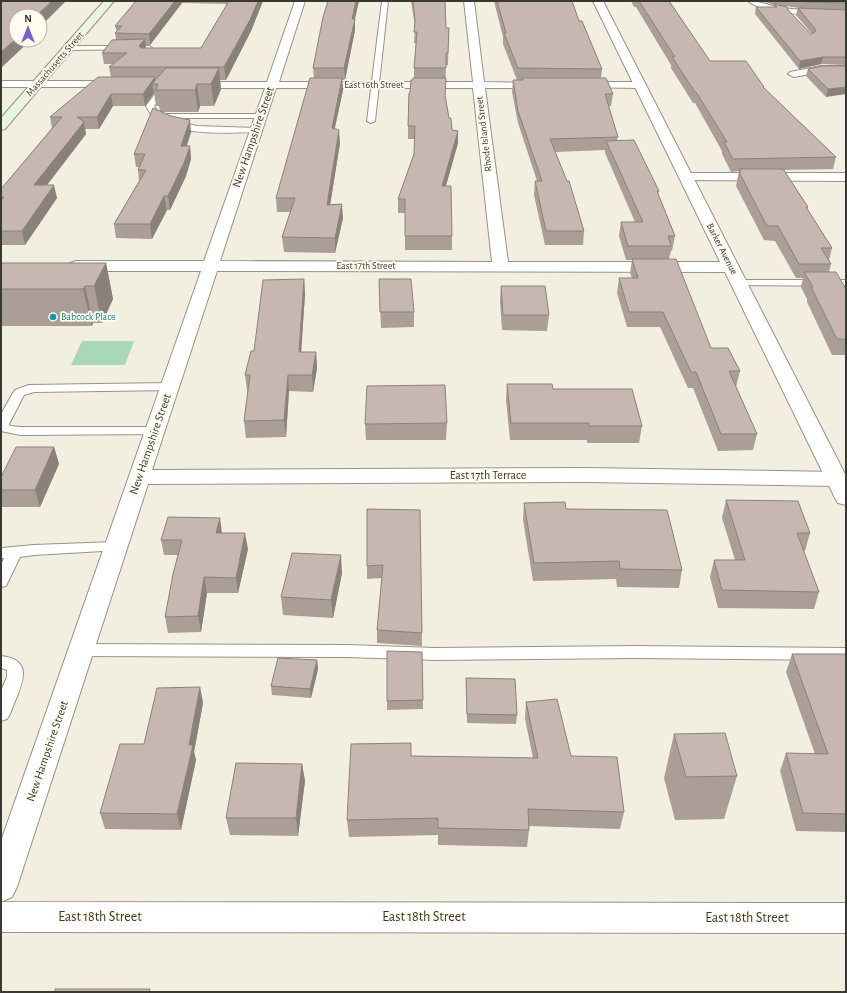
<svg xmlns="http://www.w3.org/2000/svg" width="847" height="993" viewBox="0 0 847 993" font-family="'Alegreya Sans',sans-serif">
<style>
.green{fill:#a7d8b9}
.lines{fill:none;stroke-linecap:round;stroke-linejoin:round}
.service-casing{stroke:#969385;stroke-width:2}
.minor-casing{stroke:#969385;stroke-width:2}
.tertiary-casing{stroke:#969385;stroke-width:2}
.secondary-casing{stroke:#969385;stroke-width:2}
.service{fill:#fff;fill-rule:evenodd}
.minor{fill:#fff;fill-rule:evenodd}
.tertiary{fill:#fff;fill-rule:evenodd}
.secondary{fill:#e8f5e1;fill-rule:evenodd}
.wall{fill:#aa9e97;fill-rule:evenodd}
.shaded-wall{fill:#8b817b}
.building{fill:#c6b8b0;stroke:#8b817b}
.culture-dot{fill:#0f9aa8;stroke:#fffdf0;stroke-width:1.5}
.labels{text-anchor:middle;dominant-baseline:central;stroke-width:3.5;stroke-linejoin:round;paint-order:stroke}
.far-street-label{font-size:10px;fill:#393832;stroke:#fffdf0}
.far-culture-label{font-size:10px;fill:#0d838f;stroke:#fffdf0;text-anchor:start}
.street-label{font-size:12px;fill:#393832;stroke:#fffdf0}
.near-street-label{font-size:14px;fill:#393832;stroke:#fffdf0}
</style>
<rect width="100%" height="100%" fill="#f2efe0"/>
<!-- green -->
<path class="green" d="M82,341H134L125,365H71Z"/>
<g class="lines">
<defs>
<path id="service" d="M382,1H388L375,121L371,123L367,121Z
M748,1C760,1 772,7 784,8C805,11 825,11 846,11V15C822,14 767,17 748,1Z
M149,46L152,48L151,49L68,50L65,48L68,46Z
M163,83H169L170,85L154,106L159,114H261L265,116L261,118H166L169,120L197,126L256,128L260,130L256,132C231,133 171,136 153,117C150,114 148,109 146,106Z
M739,280H846V286L735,285L734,283Z
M169,383L173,384L175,387L173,390L34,392L24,395L9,424L10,426L20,427H155L160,428L161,431L160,434L20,435L1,431V414L13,393L15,390L29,385Z
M115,542L120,544L122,547L120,550L34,555L20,557L6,586L1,587V565L4,558H1V548L34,545Z
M81,644L347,645L436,648L635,646L846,648V660L635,658L436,660L347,657L81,656L75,654L73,650L75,646Z
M1,656C39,660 18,691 10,714L7,719L1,721V691L7,677V670L1,668Z"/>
<path id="minor" d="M295,1H305L279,82H473L464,1H474L484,82L546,83L548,85L546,87L542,88H485L508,262H731L737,264L739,267L737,270L731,272L217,271L152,470L585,468L837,472L845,474L846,482L845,484L837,486L585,482L148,484L17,887L12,897L1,902V841L201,271H76L70,269L68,266L70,263L76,261H204L265,88H190L186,87L184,85L186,83L190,82H267ZM276,88H473L492,262L220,261Z
M821,66H846V72H821L794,77L788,74L790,72Z
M1,81H120L124,82L126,84L124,86L120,87H1Z
M578,82H640L644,83L646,85L644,87L640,88L574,87L572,85L574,83Z
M686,173H846V181L681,180L679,177L681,174Z
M1,902L846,903V933L1,932Z"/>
<path id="tertiary" d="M593,1H603L846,476V505L838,503L835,498Z"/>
<path id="secondary" d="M104,1H114L5,129L1,130V118Z"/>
</defs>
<!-- service casing -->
<use href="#service" class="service-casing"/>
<!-- minor casing -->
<use href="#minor" class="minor-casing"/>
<!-- tertiary casing -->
<use href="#tertiary" class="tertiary-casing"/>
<!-- secondary casing -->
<use href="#secondary" class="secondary-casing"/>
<!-- service -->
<use href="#service" class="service"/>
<!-- minor -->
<use href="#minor" class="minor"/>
<!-- tertiary -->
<use href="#tertiary" class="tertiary"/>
<!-- secondary -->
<use href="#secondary" class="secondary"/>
</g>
<!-- wall -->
<path class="wall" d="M136,1H263L251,31L226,80H220L221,89L214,106H200L198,112H162L191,132L187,146H190L191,159L186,176L170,210H167L152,239L116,238L114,224L139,181L138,170L139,167H136L134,154L160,111L159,106H156L154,93L145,106H113L99,129H85L86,134L47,185L57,198L25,245H1V189L52,128L50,117L111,77L109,67L112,64H104L102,53L116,39L115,33L117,32L115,26ZM182,3L227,4L201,48H146V45H150Z
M328,1H359L355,19V30L345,80H342L343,90L335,128L340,143L330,205L343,218L335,253L284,252L282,237L291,212H277L276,198L314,78L313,68Z
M411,1H445L446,28H449L448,65H446L445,96L449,118L452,130L458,131V143L446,186L452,236V250H405V213H398V199L414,154L415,139H408V126L410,93L413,80L414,78V68L416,43H414L415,26Z
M494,1H572L579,21L602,69L601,78L613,94L611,106H608L618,137L617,140L659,191L658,194L675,236L672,251H671L669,259L711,348L740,371L736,387L757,434L753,450L718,451L693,388H688L660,327H627L617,293L619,278H632L630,273L632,260H626L619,236L621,222H635L605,153V150L555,152L584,231L583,245H545L534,195L535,181H537L518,123L512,92L513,80H522H517L503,44V37Z
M631,1H669L710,61L764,87V88L836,157L833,169L784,170L808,207L807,209L832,248L829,260L831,264L829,272L846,289V355H832L807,302V299L801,287L803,278H796L775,241L764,240L736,186L739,171L731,172L722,154V151L695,103H693L671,68V65L636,7H634Z
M764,1H846V65L821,64L799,69L755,14L756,7H774V5L765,2ZM785,6L800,8H798L796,15L812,34H811L788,10Z
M846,66L826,97L806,76L808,69Z
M1,263H106L113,299L102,323H93L92,326H1Z
M304,279L305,294L301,352H316L317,368L313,392L289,391L286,437L246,438L244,421L248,391H247L245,375L254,351Z
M379,279L414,312V327L381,328Z
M501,286L549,315L547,331L502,330L500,301Z
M507,384L553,389L642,426L639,443H587V440H510L506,400Z
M447,423L446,440H366L365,424Z
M54,447L59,464L40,507H1V477Z
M726,500L810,533L805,551H803L819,592L814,609L718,608L710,577L714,560H735L722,518Z
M524,503L682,570L679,588L617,587L616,579L533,581L523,520Z
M420,510L422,646L377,643V630L382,578L367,579V566Z
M222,533L248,549L238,593H207L201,632L168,633L165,617L178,555H164L161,540Z
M342,573L333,618L283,615L281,597Z
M422,652L423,709L387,710V701Z
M792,654H846V832L796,831L780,771L786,753L815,754L786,672Z
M317,660L318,669L311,698L272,695L271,686Z
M466,678L517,715L516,724L467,723Z
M200,687L203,703L194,752L196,760L181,830L105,829L100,813L144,744Z
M526,702L571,756L624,812L620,829L529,826V830L527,847L438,845V835L349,837L347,820L411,756L533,758L525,719Z
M674,734L737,776L724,819L675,820L664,778Z
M302,764L305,781L298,836L230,835L226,818Z"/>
<!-- shaded-wall -->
<path class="shaded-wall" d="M52,1H66L40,27V16H36Z
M175,1H182V3L150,45L149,34Z
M258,1H263L251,31L226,80L224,67Z
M356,1H359L352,30V19Z
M355,19V30L345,80L344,68Z
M16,39V40H31L1,68V52Z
M145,39L146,51L141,57L139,46Z
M823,57L821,64L799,69L800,61Z
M219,68L221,89L214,106L211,84Z
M155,77L156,84H152L154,93L145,106L143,94Z
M342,78L343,90L332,140V128Z
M197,84L200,106L198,112L195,90Z
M846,87V94L826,97L828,89Z
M111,94L113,106L99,129L97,117Z
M190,120L191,132L182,159L181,146Z
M84,122L86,134L37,198L34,185Z
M339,130L340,143L328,218L327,205Z
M458,131V143L442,199V186Z
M190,146L191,159L186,176L170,210L168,196Z
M54,185L57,198L25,245L22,231Z
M164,196L167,210L152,239L150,224Z
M342,204L343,218L335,253V238Z
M106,263L113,299L102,323L94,286Z
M304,279L305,294L300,368L299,352Z
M85,286L93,323L92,326L83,289Z
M316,352L317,368L313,392L312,375Z
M288,375L289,391L286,437L284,420Z
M54,447L59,464L40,507L35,490Z
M220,518L222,533H216Z
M245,533L248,549L238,593L236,578Z
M341,555L342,573L333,618L331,600Z
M204,577L207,593L201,632L198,616Z
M317,660L318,669L311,698L310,689Z
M200,687L203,703L194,752L196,760L181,830L177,814Z
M302,764L305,781L298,836L296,818Z"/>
<!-- building -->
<path class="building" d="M1,1H52L36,16H16V39L1,52Z
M136,1H175L149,34L115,33L122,26H115Z
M229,1H258L250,20L224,67H109L127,53H102L112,40L145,39L139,46L141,48H201Z
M328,1H356L352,19H355L344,68H313L323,17Z
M413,1H445L446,28H449L448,53H446V68H414L417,32H414L415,20Z
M497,1H572L579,21H582L602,69L518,68L504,33H506Z
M639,1H669L710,61H746L764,87H763L836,157L733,159L724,142H727L696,92H695L672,57H675Z
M799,1H846V3L808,2Z
M774,4L787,7L788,10L811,34L815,32L816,30L798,8L846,10V57H823L800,61L756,7H777Z
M823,66H846V87L828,89L808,69Z
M166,68H219L211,84H197L195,90H156L158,84H152Z
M98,77H155L143,94H111L97,117H77L84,122L34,185H54L22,231H1V201L4,197H1V189L62,117H50Z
M310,78H342L332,128L339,130L327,205L342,204L335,238L282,237L295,198H276Z
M413,78H446L445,95L449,118H451L452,130L458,131L442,186H451L452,236H405V199H398L414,154L415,126H408L409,93H410L411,80H413Z
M522,78H606L613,94H605L618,137L550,139L567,181H569L584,231H546L535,181H542L518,111L513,80H523Z
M153,108L171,116L190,120L181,146H190L184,163L168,196H164L150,224H114L146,170H138L145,154H134Z
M634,140L659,191H657L675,236H668L671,246H628L621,222H643L606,141Z
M739,169H783L808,207H806L832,248H821L831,264H799L778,226H767L739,172H741Z
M632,259H676L711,348H728L740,371H729L757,434H721L696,372H691L663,312H629L619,278H638Z
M1,263H106L94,286H85L83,289H1Z
M804,272H836L846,289V339H837L811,287H813Z
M304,279L299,352H316L312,375H288L284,420L244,421L250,375H245L251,351H254L263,280Z
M379,279H411L414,312H380Z
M501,286H545L549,315H503Z
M507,384H552L553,389H632L642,426H589V423H511Z
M445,385L447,423L365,424L367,386Z
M16,447H54L35,490H1V477Z
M726,500L798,501L810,533H797L819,592L722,590L714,560H745Z
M565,502L566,509L667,510L682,570L620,569L619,561L534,563L524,503Z
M367,509L420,510L422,633L377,630L383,565L367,566Z
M168,517L220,518L216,533H245L236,578L204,577L198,616L165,617L173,574L182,540H161Z
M292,553L341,555L331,600L281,597Z
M387,651L422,652L423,700L387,701Z
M792,654H846V814L803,813L786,753L828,754Z
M278,658L317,660L310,689L271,686Z
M466,678L515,679L517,715L467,714Z
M200,687L189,745H193L177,814L100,813L120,744H144L157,688Z
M557,699L571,756L617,757L624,812L528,809L529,830L438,828V818L347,820L351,744L411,743V756L538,758L526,702Z
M725,733L737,776L686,777L674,734Z
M236,763L302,764L296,818H226Z
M55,989H150L149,992H55Z"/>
<!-- markers -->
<circle class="culture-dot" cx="53" cy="317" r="4"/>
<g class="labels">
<!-- far-street labels -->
<g class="far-street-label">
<text transform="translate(55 64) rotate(-49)">Massachusetts Street</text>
<text x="374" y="85">East 16th Street</text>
<text transform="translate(484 134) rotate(-97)">Rhode Island Street</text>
<text transform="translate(722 249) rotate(63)">Barker Avenue</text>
<text x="366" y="266">East 17th Street</text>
</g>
<!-- far-culture labels -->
<g class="far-culture-label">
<text x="61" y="317">Babcock Place</text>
</g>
<!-- street labels -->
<g class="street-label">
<text transform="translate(253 137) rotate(-71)">New Hampshire Street</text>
<text transform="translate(150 444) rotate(-71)">New Hampshire Street</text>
<text x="488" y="475">East 17th Terrace</text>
<text transform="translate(47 751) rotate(-71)">New Hampshire Street</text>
</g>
<!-- near-street labels -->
<g class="near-street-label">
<text x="100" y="917">East 18th Street</text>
<text x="424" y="917">East 18th Street</text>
<text x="747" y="918">East 18th Street</text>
</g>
</g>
<!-- border -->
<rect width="847" height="993" fill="none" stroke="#393832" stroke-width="4"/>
<!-- north arrow -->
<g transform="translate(28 28)"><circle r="19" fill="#fffdf0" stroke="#b0aea4"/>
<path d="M0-3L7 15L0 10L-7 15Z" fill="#765cd6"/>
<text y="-6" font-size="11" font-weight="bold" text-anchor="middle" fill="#393832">N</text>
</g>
</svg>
